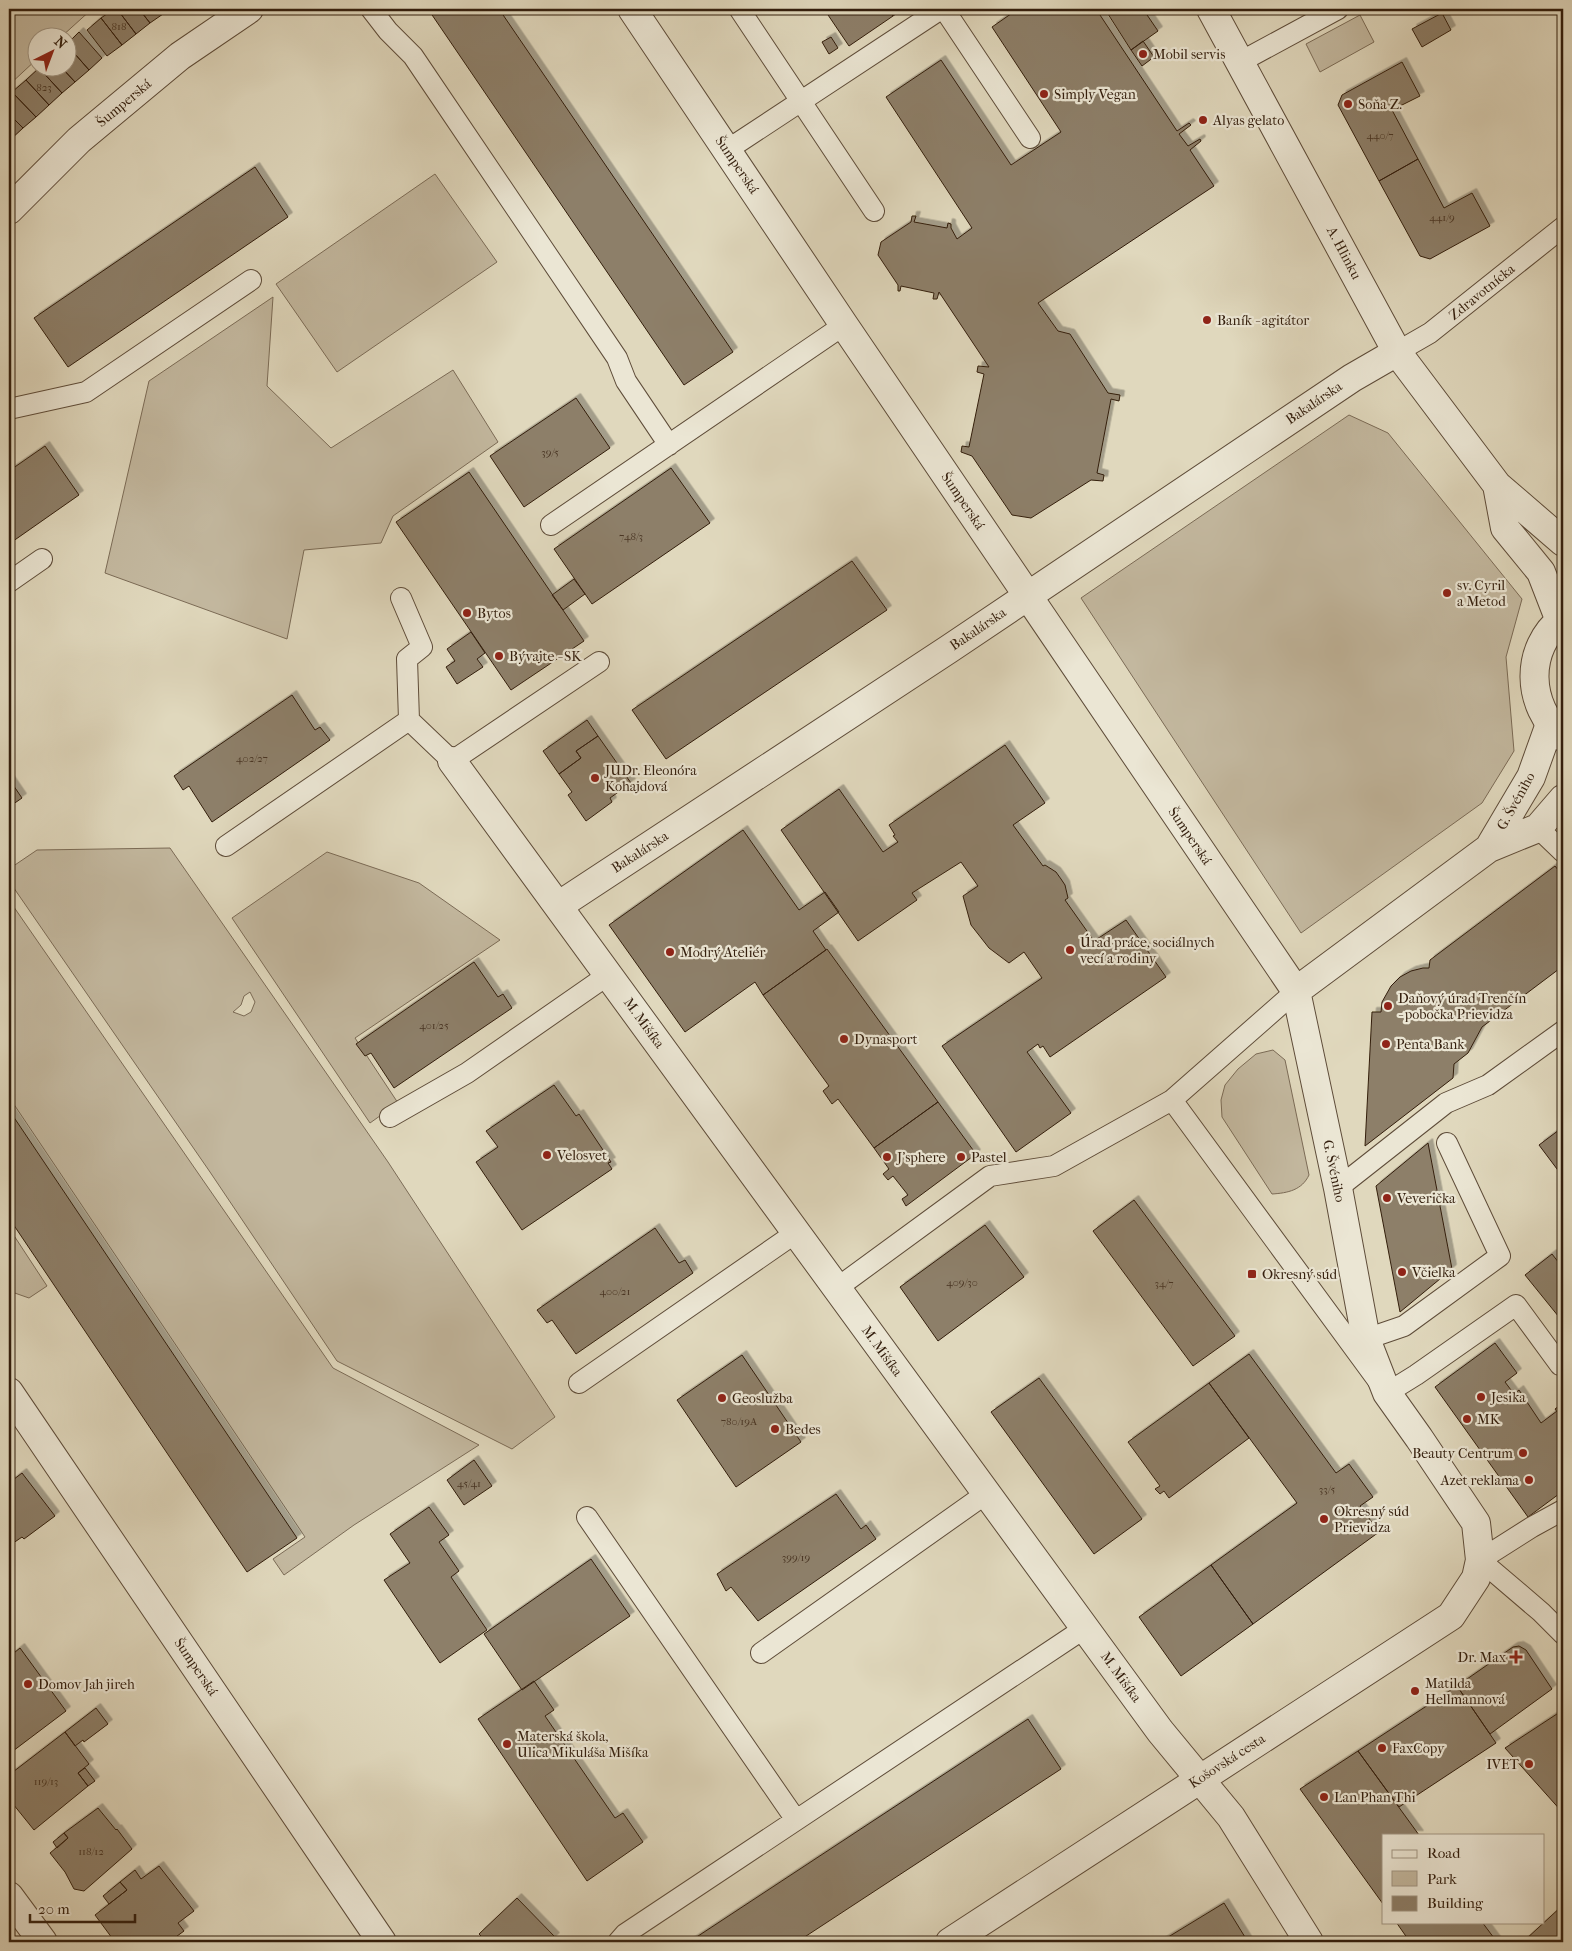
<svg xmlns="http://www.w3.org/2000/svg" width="1572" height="1951" viewBox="0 0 1572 1951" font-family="'IM FELL French Canon',serif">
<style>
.green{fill:#c3b89f;stroke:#7b6b56;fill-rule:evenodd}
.building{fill:#8d7f69;stroke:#331e0d;filter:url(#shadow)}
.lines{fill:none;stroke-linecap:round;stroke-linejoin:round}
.service-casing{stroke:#5e4c39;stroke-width:22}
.minor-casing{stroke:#5e4c39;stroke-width:30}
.tertiary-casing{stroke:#5e4c39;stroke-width:30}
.service{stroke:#ebe6d4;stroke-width:20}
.minor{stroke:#ebe6d4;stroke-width:28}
.tertiary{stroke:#ebe6d4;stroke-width:28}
.poi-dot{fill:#8f2418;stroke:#ebe6d4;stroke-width:2}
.labels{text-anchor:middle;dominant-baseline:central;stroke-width:4.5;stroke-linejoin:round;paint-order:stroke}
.number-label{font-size:11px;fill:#4a3624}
.poi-label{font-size:14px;fill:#331e0d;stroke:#ebe6d4;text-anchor:start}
.street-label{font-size:14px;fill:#331e0d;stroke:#ebe6d4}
</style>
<defs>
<filter id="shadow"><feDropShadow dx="4.5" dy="-4.5" stdDeviation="0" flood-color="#0004"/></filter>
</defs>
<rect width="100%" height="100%" fill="#e0d8bd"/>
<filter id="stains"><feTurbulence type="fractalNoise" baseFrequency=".004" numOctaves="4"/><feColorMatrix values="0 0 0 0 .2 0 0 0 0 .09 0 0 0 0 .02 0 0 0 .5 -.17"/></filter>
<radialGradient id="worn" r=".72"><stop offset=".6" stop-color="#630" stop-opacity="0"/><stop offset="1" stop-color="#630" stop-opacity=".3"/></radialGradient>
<!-- green -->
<path class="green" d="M9,9H92L61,37L38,38L37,59L9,85Z
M1360,15L1374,42L1320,72L1306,44Z
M435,174L497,262L337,372L276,284Z
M273,297L267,386L331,448L453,370L498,442L393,516L381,543L304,550L287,639L105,573L149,381Z
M1349,415L1388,433L1522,599L1506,657L1514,751L1482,803L1301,933L1081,598Z
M170,848L388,1162L555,1417L512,1449L337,1361L210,1172L9,881V869L37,850ZM250,992L255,1002L251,1012L244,1016L233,1012L241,1005L244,996Z
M327,852L419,883L500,940L355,1038L398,1103L370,1123L232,918Z
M9,900L333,1368L479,1445L354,1525L284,1575L273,1559L305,1537L9,1097Z
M1273,1050L1285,1060L1309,1175C1302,1190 1288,1193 1272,1194L1222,1117L1221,1100L1225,1085L1238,1069L1256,1054Z
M9,1228L47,1286L29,1298L9,1291Z"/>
<!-- building -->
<path class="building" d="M114,9H117L136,34L122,45L101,18Z
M117,9H139L150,23L136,34Z
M139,9H160L163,14L150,23Z
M160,9H170L163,14Z
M428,9H499L733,352L684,385Z
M824,9H888L893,16L849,46Z
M888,9H903L893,16Z
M1018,9H1096L1177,131L1189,123L1191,125L1179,134L1188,146L1200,139L1201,141L1190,150L1214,186L1038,303L1058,331L1070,334L1108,393L1120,395L1119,401L1111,399L1097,473L1104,475L1103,481L1091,480L1031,518L1012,515L972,456L961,452L962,446L969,447L984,374L977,372L978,366L989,367L939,292L937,299H933L934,293L901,286L900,291H898V285L878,255L881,242L911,222L912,216H916L914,222L947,228L948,223L951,224V228L957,239L972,228L886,97L941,60L1011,165L1061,132L992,27Z
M1104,9H1116L1108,14Z
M1116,9H1143L1158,31L1131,50L1108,14Z
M1442,13L1451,30L1422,47L1412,29Z
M101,18L122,45L107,56L87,30Z
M79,32L102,58L89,70L68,46V43Z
M831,37L838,48L829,54L822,42Z
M1143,41L1154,57L1142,66L1131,50Z
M68,46L89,70L75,82L62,68H68Z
M1402,62L1420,96L1392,110L1418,159L1379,181L1338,105L1342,95Z
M39,68H62L75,82L62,93Z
M39,68L62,93L49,105L26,80Z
M26,80L49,105L36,117L12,92Z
M12,92L36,117L23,128L9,114V95Z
M9,114L23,128L10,140L9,139Z
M1418,159L1444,208L1472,193L1490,226L1430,259L1420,256L1379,181Z
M255,167L288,217L68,367L34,318Z
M576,398L610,448L524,507L490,456Z
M45,446L79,495L9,544V471Z
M671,468L710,523L592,604L554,549Z
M469,472L584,641L511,690L396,522Z
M852,561L887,610L666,759L632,710Z
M574,579L585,594L563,610L552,595Z
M471,632L485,653L477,659L483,667L457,684L446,667L455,661L447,649Z
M292,695L315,730L320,727L330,740L212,822L189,786L183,790L174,776Z
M587,720L598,736L576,751L581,758L559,774L543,751Z
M598,736L631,783L610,798L612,802L586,821L568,795L572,792L559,774L581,758L576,751Z
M1005,745L1045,803L1013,825L1043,866L1045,865L1056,872L1061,879L1065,885L1068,898L1065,900L1094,941L1126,920L1166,977L1050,1057L1043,1046L1040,1048L1038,1044L1027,1052L1071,1113L1016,1152L942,1046L1042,978L1024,952L1009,963L989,948L971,925L963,896L978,886L961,862L912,893L917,900L858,941L781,830L839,789L883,852L898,842L893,836L895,835L889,825Z
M9,779L22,798L9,807Z
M743,830L799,910L825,892L839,912L813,931L826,950L763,995L755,982L685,1032L609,925Z
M1555,866L1563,876V966L1482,1027L1468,1053L1454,1064L1453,1078L1365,1146L1372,1012H1381L1382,1002L1391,986L1400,977L1411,971L1423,968H1429L1430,960Z
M827,949L938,1102L874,1148L838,1099L832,1104L823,1091L829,1086L763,995Z
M474,962L498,997L503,994L512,1008L394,1088L371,1053L365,1056L356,1044Z
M554,1085L576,1116L579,1114L611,1162L608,1163L612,1169L522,1230L476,1162L498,1147L486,1131Z
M938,1102L976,1154L906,1206L902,1199L908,1195L893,1176L888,1180L883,1174L889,1169L874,1148Z
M9,1110L297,1538L247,1572L9,1218Z
M1563,1127V1177L1539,1145Z
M1428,1143L1452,1269L1400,1312L1376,1186Z
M1134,1200L1235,1336L1193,1366L1093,1231Z
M985,1225L1024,1277L938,1341L900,1287Z
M655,1228L679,1263L685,1260L693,1273L576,1354L552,1320L547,1323L537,1310Z
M1552,1254L1563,1268V1322L1525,1275Z
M1495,1343L1517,1373L1505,1382L1514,1394L1519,1390L1541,1423L1557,1411L1563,1420V1491L1528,1517L1435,1387Z
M1249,1354L1336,1473L1349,1464L1373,1497L1360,1506L1379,1532L1253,1624L1211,1565L1297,1503L1209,1383Z
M742,1355L801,1442L736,1487L677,1400Z
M1039,1378L1142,1519L1094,1554L991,1412Z
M1209,1383L1249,1438L1169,1498L1164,1491L1160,1494L1155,1489L1160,1486L1128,1442Z
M1563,1403V1420L1555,1409Z
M474,1460L492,1486L464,1505L447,1480Z
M22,1473L55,1516L24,1539L22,1537L9,1546V1483Z
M836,1494L861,1529L866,1525L876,1539L758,1621L731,1587L726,1591L717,1574Z
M429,1507L449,1535L439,1542L459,1571L451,1577L487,1630L440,1663L384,1580L410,1563L390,1534Z
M591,1559L630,1616L522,1690L484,1634Z
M1211,1565L1253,1624L1181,1676L1139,1617Z
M1519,1646L1526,1650L1552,1689L1490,1734L1457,1686L1513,1647Z
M20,1648L66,1711L9,1754V1657Z
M534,1681L554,1710L545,1716L615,1818L623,1813L643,1842L587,1881L478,1719Z
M1457,1686L1496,1743L1399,1807L1358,1751Z
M96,1708L108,1724L84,1742L83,1740L75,1746L65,1732Z
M1563,1710V1813L1505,1748Z
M1028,1719L1061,1769L1006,1805L797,1942H689Z
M65,1732L89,1764L78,1773L88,1786L34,1830L9,1799V1775Z
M1358,1751L1419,1835H1383V1904L1300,1789Z
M85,1768L95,1781L88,1786L78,1773Z
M98,1808L116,1830L117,1829L132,1849L84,1891L74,1889L65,1872L50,1853L68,1838L64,1833Z
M64,1833L68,1838L57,1848L53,1842Z
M159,1866L194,1911L178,1923L184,1931L169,1942H115L95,1915L127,1890L120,1882L135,1870L141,1879Z
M120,1882L127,1890L109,1904L103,1896Z
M517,1898L555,1937L550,1942H487L479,1934Z
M1224,1903L1248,1942H1160Z
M1563,1905V1942H1522L1525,1940Z
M1396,1922H1482L1497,1942H1410Z"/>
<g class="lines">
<defs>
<path id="service" d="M371,9L388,31L413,56L617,358L626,381L669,445
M944,9L1030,138
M740,10L874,211
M1240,62L1338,9
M727,150L941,9
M1397,352L1430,333L1563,227
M9,409L86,392L251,280
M551,525L844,325
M9,582L42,559
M401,598L422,647L407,659L409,720
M1538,828L1563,852
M226,846L409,720L452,761L599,662
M1172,1100L1387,1393L1416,1375L1516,1305L1560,1365
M390,1117L467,1073L608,975
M1338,1188L1446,1103L1488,1085L1563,1031
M837,1288L990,1176L1054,1166L1172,1100L1296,991
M1366,1339L1404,1326L1500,1256L1447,1143
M579,1383L797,1232
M1563,1510L1532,1527L1480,1560L1541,1612L1563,1634
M587,1517L796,1820
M761,1653L987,1493
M618,1942L625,1934L1085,1628"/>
<path id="minor" d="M632,9L844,325L1296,991L1338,1188L1366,1339L1387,1393L1419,1438L1476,1523L1480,1560L1476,1578L1451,1616L950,1942
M9,210L79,140L180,56L249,9
M452,761L1160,1731L1231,1817L1309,1942
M1489,848L1531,777L1550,724
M558,906L949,649L1352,378L1397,352
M1296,991L1489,848L1538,828L1563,799
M9,1392L382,1942
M9,1896L43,1942"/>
<path id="tertiary" d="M1211,9L1397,352L1497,485L1563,542
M1497,485L1505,528L1541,572L1560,621
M1563,618C1524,648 1526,706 1563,737"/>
</defs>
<!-- service casing -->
<use href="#service" class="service-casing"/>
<!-- minor casing -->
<use href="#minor" class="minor-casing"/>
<!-- tertiary casing -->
<use href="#tertiary" class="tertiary-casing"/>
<!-- service -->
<use href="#service" class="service"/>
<!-- minor -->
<use href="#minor" class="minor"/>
<!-- tertiary -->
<use href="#tertiary" class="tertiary"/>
</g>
<!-- markers -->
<g class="poi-dot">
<circle cx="1143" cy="54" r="5"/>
<circle cx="1044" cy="94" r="5"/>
<circle cx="1348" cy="104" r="5"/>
<circle cx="1203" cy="120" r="5"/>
<circle cx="1207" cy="320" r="5"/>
<circle cx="1447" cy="593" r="5"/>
<circle cx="467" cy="613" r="5"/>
<circle cx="499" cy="656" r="5"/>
<circle cx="595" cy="778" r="5"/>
<circle cx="1070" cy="950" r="5"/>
<circle cx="670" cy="952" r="5"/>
<circle cx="1388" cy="1006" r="5"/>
<circle cx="844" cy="1039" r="5"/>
<circle cx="1386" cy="1044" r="5"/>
<circle cx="547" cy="1155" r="5"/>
<circle cx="887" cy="1157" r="5"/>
<circle cx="961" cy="1157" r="5"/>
<circle cx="1387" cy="1198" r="5"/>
<circle cx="1402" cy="1272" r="5"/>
<rect x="1247" y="1269" width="10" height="10" rx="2.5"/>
<circle cx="1481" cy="1397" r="5"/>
<circle cx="722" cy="1398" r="5"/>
<circle cx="1467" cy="1419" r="5"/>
<circle cx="775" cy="1429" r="5"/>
<circle cx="1523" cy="1453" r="5"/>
<circle cx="1529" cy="1480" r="5"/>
<circle cx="1324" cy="1519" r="5"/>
<path d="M1513.5 1649.5h5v5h5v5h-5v5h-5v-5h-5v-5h5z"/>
<circle cx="28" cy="1684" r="5"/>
<circle cx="1415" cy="1691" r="5"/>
<circle cx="507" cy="1744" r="5"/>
<circle cx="1382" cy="1748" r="5"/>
<circle cx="1529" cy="1764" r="5"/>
<circle cx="1324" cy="1797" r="5"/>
</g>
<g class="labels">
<!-- number labels -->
<g class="number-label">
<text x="119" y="26">818</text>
<text x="44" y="87">823</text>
<text x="1380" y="135">440/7</text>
<text x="1442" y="217">441/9</text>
<text x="550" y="452">39/5</text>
<text x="631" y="536">748/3</text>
<text x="252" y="758">402/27</text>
<text x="434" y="1025">401/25</text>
<text x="962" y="1282">409/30</text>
<text x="1164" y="1283">34/7</text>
<text x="615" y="1291">400/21</text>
<text x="739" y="1421">780/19A</text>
<text x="469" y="1483">45/41</text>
<text x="1327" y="1489">33/5</text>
<text x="796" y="1557">399/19</text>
<text x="46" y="1781">119/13</text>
<text x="91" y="1851">118/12</text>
</g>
<!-- poi labels -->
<g class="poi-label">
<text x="1153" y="54">Mobil servis</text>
<text x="1054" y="94">Simply Vegan</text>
<text x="1358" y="104">Soňa Z.</text>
<text x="1213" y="120">Alyas gelato</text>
<text x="1217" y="320">Baník - agitátor</text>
<text x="1457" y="585">sv. Cyril<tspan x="1457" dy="16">a Metod</tspan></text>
<text x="477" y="613">Bytos</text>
<text x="509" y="656">Bývajte - SK</text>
<text x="605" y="770">JUDr. Eleonóra<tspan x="605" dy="16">Kohajdová</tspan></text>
<text x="1080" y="942">Úrad práce, sociálnych<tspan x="1080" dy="16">vecí a rodiny</tspan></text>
<text x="680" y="952">Modrý Ateliér</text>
<text x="1398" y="998">Daňový úrad Trenčín<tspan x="1398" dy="16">- pobočka Prievidza</tspan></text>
<text x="854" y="1039">Dynasport</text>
<text x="1396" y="1044">Penta Bank</text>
<text x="557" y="1155">Velosvet</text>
<text x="897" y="1157">J'sphere</text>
<text x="971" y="1157">Pastel</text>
<text x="1397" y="1198">Veverička</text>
<text x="1412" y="1272">Včielka</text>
<text x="1262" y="1274">Okresný súd</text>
<text x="1491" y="1397">Jesika</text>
<text x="732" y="1398">Geoslužba</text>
<text x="1477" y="1419">MK</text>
<text x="785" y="1429">Bedes</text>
<text x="1513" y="1453" text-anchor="end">Beauty Centrum</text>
<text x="1519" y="1480" text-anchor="end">Azet reklama</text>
<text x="1334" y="1511">Okresný súd<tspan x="1334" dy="16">Prievidza</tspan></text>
<text x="1506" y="1657" text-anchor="end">Dr. Max</text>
<text x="1425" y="1683">Matilda<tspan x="1425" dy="16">Hellmannová</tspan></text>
<text x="38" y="1684">Domov Jah jireh</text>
<text x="517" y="1736">Materská škola,<tspan x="517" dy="16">Ulica Mikuláša Mišíka</tspan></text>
<text x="1392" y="1748">FaxCopy</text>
<text x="1519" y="1764" text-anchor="end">IVET</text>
<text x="1334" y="1797">Lan Phan Thi</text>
</g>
<!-- street labels -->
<g class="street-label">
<text transform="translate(124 103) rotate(-40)">Šumperská</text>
<text transform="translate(737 165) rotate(56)">Šumperská</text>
<text transform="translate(1344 253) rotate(62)">A. Hlinku</text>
<text transform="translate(1482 292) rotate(-39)">Zdravotnícka</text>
<text transform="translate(1314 403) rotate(-34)">Bakalárska</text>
<text transform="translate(963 501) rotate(56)">Šumperská</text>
<text transform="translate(978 629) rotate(-34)">Bakalárska</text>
<text transform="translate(1516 801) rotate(-61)">G. Švéniho</text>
<text transform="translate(1190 836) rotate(56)">Šumperská</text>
<text transform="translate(640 852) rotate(-33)">Bakalárska</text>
<text transform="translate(644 1023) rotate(54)">M. Mišíka</text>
<text transform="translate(1334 1171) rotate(78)">G. Švéniho</text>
<text transform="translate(882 1351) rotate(54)">M. Mišíka</text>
<text transform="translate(196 1667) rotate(56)">Šumperská</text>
<text transform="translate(1121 1677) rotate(54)">M. Mišíka</text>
<text transform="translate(1227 1761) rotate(-33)">Košovská cesta</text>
</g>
</g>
<!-- margin -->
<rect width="1572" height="1951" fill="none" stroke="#e0d8bd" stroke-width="30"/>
<rect x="10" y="10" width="1552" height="1931" fill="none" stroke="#331e0d" stroke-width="2.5"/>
<rect x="15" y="15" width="1542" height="1921" fill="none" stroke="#331e0d"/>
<!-- legend -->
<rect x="1382" y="1834" width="162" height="90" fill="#ebe6d4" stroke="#a19684"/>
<rect x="1392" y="1850" width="25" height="8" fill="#ebe6d4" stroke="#a19684"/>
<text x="1427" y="1858" font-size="15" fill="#331e0d">Road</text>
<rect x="1392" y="1871" width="25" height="15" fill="#c3b89f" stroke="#a19684"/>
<text x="1427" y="1884" font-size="15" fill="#331e0d">Park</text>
<rect x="1392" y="1896" width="25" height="15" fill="#8d7f69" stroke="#a19684"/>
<text x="1427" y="1908" font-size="15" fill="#331e0d">Building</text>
<!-- north arrow -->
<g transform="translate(52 52) rotate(42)"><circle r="24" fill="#ebe6d4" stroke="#a19684"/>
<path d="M0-4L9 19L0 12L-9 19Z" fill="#8f2418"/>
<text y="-8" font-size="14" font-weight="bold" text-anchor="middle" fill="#331e0d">N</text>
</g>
<!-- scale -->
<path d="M30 1914v8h105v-8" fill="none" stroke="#331e0d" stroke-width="2.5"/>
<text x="38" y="1914" font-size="15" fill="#331e0d" stroke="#ebe6d4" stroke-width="4" paint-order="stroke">20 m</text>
<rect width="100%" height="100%" filter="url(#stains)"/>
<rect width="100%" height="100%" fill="url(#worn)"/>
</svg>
